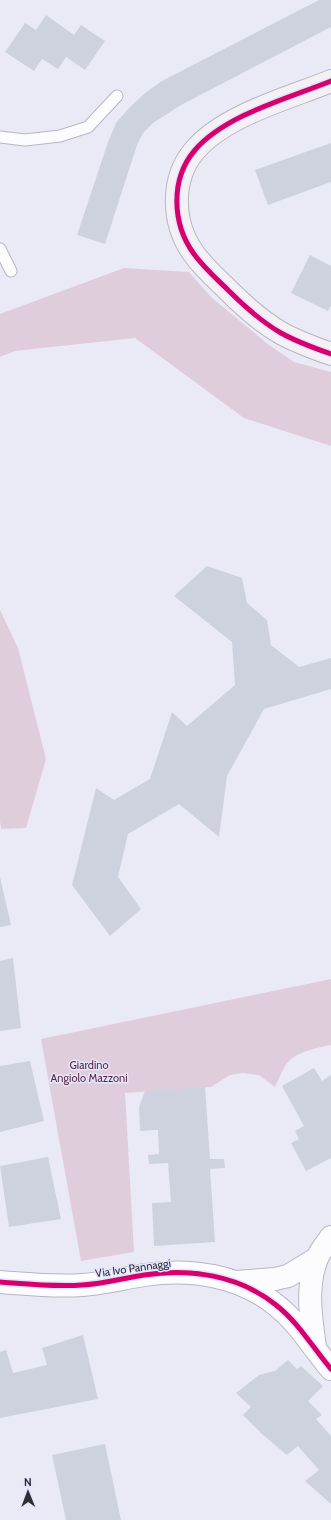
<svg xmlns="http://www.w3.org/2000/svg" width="331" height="1520" viewBox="0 0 331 1520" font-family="Cabin,sans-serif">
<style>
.green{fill:#e0cddc}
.building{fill:#ced2de}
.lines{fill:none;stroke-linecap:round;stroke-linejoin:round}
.lane-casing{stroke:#b7b6c1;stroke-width:13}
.street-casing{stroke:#b7b6c1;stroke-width:24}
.secondary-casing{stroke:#b7b6c1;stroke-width:24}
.lane{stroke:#fcfcfe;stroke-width:11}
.street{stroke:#fcfcfe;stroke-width:22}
.secondary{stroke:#f3f1f6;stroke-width:22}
.cycleway-casing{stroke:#e5e4fd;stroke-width:8}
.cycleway{stroke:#d6006c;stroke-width:5}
.labels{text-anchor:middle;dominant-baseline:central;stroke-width:3;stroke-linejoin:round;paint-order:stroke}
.park-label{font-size:11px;fill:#5a2a44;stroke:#e5e4fd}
.street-label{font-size:11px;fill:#2d2d36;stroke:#e5e4fd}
</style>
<rect width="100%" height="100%" fill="#eaeaf7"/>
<!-- green -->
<path class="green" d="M124,268L189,272L211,297L269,345L294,362L331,372V446L244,418L135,338L15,351L0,357V314Z
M0,610L18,648L46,759L26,828L1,829L0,821Z
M331,979V1045C320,1047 303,1051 294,1057C284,1063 280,1077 275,1087L259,1075L243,1073L230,1075L211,1087L125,1093L134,1252L81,1261L41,1039Z"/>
<!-- building -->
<path class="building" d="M319,0H331V27L181,105L153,123L143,133L137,145L105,244L77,235L108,142L116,123L129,108L145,93L162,81Z
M46,15L74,35L81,25L105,41L85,70L66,57L58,69L42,59L34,71L5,52L25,23L36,30Z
M331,143V182L268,205L255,170Z
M310,255L331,266V306L328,311L291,293Z
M207,566L242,578L247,603L267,620L271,645L299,667L331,658V689L264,709L227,776L219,837L179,804L128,834L118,877L141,909L110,936L72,885L96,788L114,800L150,779L172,712L187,726L235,685L232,642L174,596Z
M0,877L11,925L0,927Z
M13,958L21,1028L0,1031V961Z
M30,1061L44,1121L0,1132V1066Z
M314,1068L322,1081L331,1075V1158L306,1171L291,1143L299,1139L295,1131L304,1126L282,1086Z
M205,1087L210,1159H224L225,1168L210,1169L215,1242L154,1246L152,1203L171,1202L168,1163L149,1164L148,1155L159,1154L158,1130L140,1131L139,1107L145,1091Z
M48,1157L61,1219L9,1227L0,1166Z
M83,1335L98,1399L0,1418V1352L6,1350L13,1373L47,1365L42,1348Z
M288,1360L297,1369L301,1366L323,1386L308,1401L322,1415L316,1419L331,1436V1504L305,1481L319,1470L298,1446L287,1455L262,1434L243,1415L251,1407L236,1393L259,1375L275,1371Z
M105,1444L121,1520H66L52,1455Z"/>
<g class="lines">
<defs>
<path id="lane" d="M0,137L25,140L60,136L88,127L117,96
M0,249L11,271"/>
<path id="street" d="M0,1282C27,1284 55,1287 82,1285C103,1284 124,1278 144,1275C190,1268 239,1275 276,1305C299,1323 313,1348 331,1369
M236,1282L275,1279L288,1276L316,1259
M315,1347C311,1318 306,1289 316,1261C319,1252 326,1244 331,1237"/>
<path id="secondary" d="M331,81C289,98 225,115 195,150C170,179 172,224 194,254C204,268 217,279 229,291C245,307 262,322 281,333C297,342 314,348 331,354"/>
</defs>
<!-- lane casing -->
<use href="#lane" class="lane-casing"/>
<!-- street casing -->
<use href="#street" class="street-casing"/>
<!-- secondary casing -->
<use href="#secondary" class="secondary-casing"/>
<!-- lane -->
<use href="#lane" class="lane"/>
<!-- street -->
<use href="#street" class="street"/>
<!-- secondary -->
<use href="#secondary" class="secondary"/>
<defs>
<path id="cycleway" d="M331,81C289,98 225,115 195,150C170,179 172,224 194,254C204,268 217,279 229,291C245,307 262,322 281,333C297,342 314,348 331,354
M0,1282C27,1284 55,1287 82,1285C103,1284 124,1278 144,1275C190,1268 239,1275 276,1305C299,1323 313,1348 331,1369"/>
</defs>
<!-- cycleway casing -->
<use href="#cycleway" class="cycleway-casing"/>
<!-- cycleway -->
<use href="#cycleway" class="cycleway"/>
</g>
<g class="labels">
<!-- park labels -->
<g class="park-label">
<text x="89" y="1065">Giardino<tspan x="89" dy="13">Angiolo Mazzoni</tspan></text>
</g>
<!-- street labels -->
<g class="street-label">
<text transform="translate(133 1268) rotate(-8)">Via Ivo Pannaggi</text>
</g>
</g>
<!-- north arrow -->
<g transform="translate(28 1492) rotate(359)" stroke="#e5e4fd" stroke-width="3" paint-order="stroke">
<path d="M0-3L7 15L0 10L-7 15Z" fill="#2d2d36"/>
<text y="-6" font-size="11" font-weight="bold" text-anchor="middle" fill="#2d2d36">N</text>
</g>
</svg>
